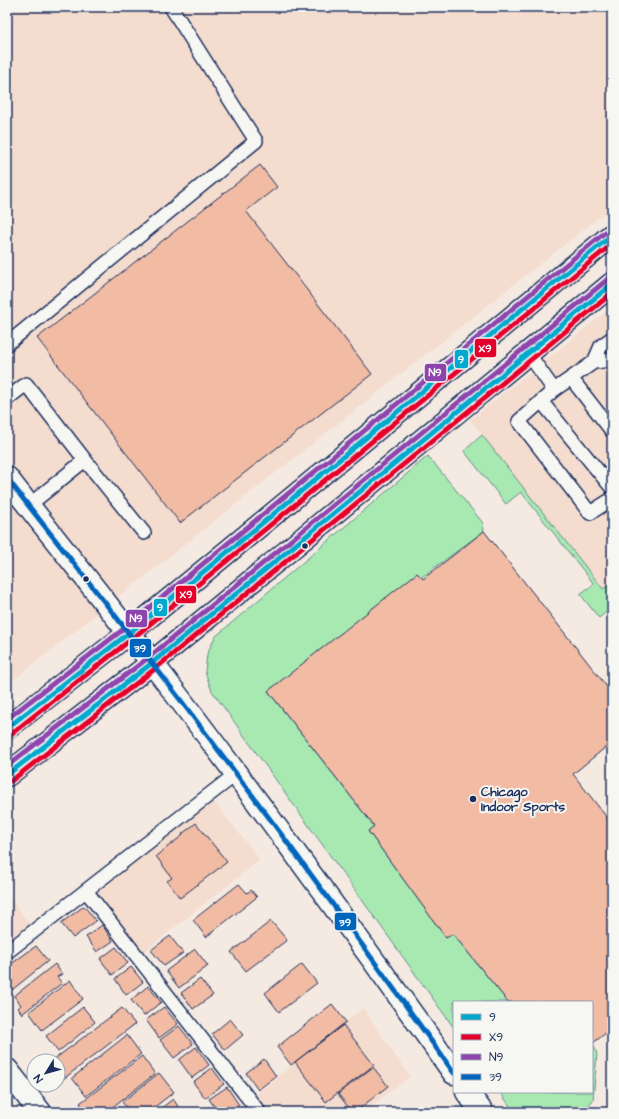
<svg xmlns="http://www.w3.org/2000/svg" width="619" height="1119" viewBox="0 0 619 1119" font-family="'Architects Daughter',sans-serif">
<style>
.built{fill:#f4dccf}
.green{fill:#a8e9b2;stroke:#628c88}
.building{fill:#f1bba4;stroke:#1b2f5e}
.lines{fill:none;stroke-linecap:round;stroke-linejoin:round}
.lane-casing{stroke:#1b2f5e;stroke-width:16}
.street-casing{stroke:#1b2f5e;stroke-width:25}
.secondary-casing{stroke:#1b2f5e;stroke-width:25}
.lane{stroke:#f6f6f2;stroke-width:13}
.street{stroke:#f6f6f2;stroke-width:22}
.secondary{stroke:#f6f6f2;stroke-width:22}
.bus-1-casing{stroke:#f6f6f2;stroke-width:8}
.bus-2-casing{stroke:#f6f6f2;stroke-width:8}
.bus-3-casing{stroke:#f6f6f2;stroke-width:8}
.bus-4-casing{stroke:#f6f6f2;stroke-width:8}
.bus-1{stroke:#00a9ce;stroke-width:5}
.bus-2{stroke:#e4002b;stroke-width:5}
.bus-3{stroke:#8e44ad;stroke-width:5}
.bus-4{stroke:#0065bd;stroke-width:5}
.bus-dot{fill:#1b2f5e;stroke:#f6f6f2;stroke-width:1.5}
.labels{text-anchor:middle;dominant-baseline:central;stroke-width:4;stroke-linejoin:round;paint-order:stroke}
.poi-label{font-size:13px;font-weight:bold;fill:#1b2f5e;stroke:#f6f6f2;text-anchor:start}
.line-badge{stroke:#f6f6f2;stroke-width:1.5}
.badge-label{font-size:11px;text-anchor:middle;font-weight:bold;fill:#fff}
</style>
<rect width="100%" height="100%" fill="#f5eae2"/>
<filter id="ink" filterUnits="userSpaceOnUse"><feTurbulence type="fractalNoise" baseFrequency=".025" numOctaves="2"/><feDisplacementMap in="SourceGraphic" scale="8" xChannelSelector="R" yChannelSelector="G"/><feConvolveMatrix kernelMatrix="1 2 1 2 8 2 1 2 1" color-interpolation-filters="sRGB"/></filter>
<g filter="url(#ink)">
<!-- built -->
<path class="built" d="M7,7H612V207L7,685Z
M612,307V582L603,589L470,420Z
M209,795L260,860L137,957L86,891Z
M7,895L35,931L7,952Z
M363,1008L410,1077L363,1112H259L249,1100Z"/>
<!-- green -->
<path class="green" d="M482,435L603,589L612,582V607L599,618L580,594L594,584L521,492L506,504L464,451Z
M428,456L483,523L484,531L268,691L374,826L368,831L446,937L453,934L508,1002H454V1028L212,691L205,672L207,654L215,637Z
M593,1043L597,1054L593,1100L583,1112H514L500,1092H592V1044Z"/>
<!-- building -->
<path class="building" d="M260,165L277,187L246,211L372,374L180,523L37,338Z
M484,531L612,693V742L573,774L612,824V1028L592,1044V1002H508L453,934L446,938L368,831L374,826L268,691L417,573L423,579Z
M196,823L227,862L180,898L167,881L172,878L156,856L183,835L182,834Z
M239,884L247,893L251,890L257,897L206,937L193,920Z
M84,906L96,921L73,938L61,923Z
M271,921L287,940L246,971L231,952Z
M102,925L113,941L97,952L86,937Z
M170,936L183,953L164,966L151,950Z
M36,946L48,961L12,990L7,983V967Z
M116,947L128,963L112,975L100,959Z
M195,949L208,966L179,988L166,971Z
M55,964L62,974L57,977L62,983L22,1014L18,1008L21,1005L14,996Z
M302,964L317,983L279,1012L265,993Z
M131,967L143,982L126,995L115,979Z
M200,979L213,995L193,1009L181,993Z
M70,980L83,999L42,1030L29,1012Z
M148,986L161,1002L144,1016L131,1000Z
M332,1004L346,1022L291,1065L277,1047Z
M83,1007L95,1022L58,1052L46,1036Z
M164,1007L178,1024L159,1038L146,1020Z
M122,1008L135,1024L62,1080L58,1075V1061H52Z
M230,1019L243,1035L225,1050L212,1034Z
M343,1025L374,1065L326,1102L295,1062Z
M179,1026L193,1044L174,1058L160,1040Z
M127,1035L141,1054L86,1096L72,1078Z
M196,1047L209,1065L192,1078L179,1060Z
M142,1056L155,1074L106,1112H86L80,1103Z
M264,1059L276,1076L258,1090L246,1073Z
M373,1067L388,1086L355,1112H352L338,1094Z
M212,1068L224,1084L205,1098L193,1082Z
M159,1073L174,1092L148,1112H130L122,1102Z
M227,1087L239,1105L229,1112H218L209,1099Z
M173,1099L182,1112H156Z
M243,1107L247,1112H236Z"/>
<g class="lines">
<defs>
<path id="lane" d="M7,344L256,141L171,7
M528,353L554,390L594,362L601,346L612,338
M594,362L612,360
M571,378L612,431
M554,390L519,421L590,513L612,499
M7,399L26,384L85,460L28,506
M541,401L612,488
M85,460L144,533
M86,891L259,1112
M7,952L236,774"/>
<path id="street" d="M7,1070L40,1112"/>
<path id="secondary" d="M7,478C55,540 105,601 153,664C256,798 356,935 454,1073
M7,728L129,633L612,235
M7,775L152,663L612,284
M467,1092L482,1112"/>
</defs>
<!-- lane casing -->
<use href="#lane" class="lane-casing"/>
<!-- street casing -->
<use href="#street" class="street-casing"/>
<!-- secondary casing -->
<use href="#secondary" class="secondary-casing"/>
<!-- lane -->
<use href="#lane" class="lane"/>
<!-- street -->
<use href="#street" class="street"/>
<!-- secondary -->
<use href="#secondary" class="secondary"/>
<defs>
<path id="bus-1" d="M7,728L129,633L612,235
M7,775L152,663L612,284"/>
<path id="bus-2" d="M11,734L133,638L612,244
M11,781L156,668L612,293"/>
<path id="bus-3" d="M7,719L125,628L608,230
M7,766L148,658L608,279"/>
<path id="bus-4" d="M7,478C68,557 131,634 191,714C281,832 368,952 454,1073"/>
</defs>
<!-- bus-1 casing -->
<use href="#bus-1" class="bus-1-casing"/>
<!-- bus-2 casing -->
<use href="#bus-2" class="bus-2-casing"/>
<!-- bus-3 casing -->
<use href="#bus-3" class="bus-3-casing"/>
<!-- bus-4 casing -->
<use href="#bus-4" class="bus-4-casing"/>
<!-- bus-1 -->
<use href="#bus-1" class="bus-1"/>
<!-- bus-2 -->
<use href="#bus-2" class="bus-2"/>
<!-- bus-3 -->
<use href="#bus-3" class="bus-3"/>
<!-- bus-4 -->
<use href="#bus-4" class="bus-4"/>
</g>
</g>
<!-- markers -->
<g class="bus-dot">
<circle cx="305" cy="546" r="3.5"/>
<circle cx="86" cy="579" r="3.5"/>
<circle cx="473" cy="799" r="4"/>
</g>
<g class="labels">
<!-- poi labels -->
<g class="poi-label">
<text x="481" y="792">Chicago<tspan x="481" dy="15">Indoor Sports</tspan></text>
</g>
</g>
<g class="line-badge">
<rect x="474" y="338" width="23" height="20" rx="4" fill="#e4002b"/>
<rect x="454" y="349" width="15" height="20" rx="4" fill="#00a9ce"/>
<rect x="424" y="363" width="23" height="19" rx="4" fill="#8e44ad"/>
<rect x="175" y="585" width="22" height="19" rx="4" fill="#e4002b"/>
<rect x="153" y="598" width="15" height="19" rx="4" fill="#00a9ce"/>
<rect x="125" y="609" width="23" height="19" rx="4" fill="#8e44ad"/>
<rect x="129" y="638" width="23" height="20" rx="4" fill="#0065bd"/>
<rect x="334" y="912" width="23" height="19" rx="4" fill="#0065bd"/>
</g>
<g class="badge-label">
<text x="485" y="352">X9</text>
<text x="461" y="363">9</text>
<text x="435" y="376">N9</text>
<text x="186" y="598">X9</text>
<text x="160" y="611">9</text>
<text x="136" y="622">N9</text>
<text x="140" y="652">39</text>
<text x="345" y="926">39</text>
</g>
<!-- margin -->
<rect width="619" height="1119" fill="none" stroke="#f6f6f2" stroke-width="24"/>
<rect x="12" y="12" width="595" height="1095" fill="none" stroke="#1b2f5e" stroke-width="1.5" filter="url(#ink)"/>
<!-- legend -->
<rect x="453" y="1001" width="140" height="92" fill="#f6f6f2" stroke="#9ea6b7"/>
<rect x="461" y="1014" width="20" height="6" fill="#00a9ce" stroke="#9ea6b7"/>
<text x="489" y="1021" font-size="12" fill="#1b2f5e">9</text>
<rect x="461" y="1034" width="20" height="6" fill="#e4002b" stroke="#9ea6b7"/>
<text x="489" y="1041" font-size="12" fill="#1b2f5e">X9</text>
<rect x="461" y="1054" width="20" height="6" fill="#8e44ad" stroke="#9ea6b7"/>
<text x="489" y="1061" font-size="12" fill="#1b2f5e">N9</text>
<rect x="461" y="1074" width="20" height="6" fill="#0065bd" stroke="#9ea6b7"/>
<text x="489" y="1081" font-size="12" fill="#1b2f5e">39</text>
<!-- north arrow -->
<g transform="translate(46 1073) rotate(233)"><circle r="19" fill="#f6f6f2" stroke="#9ea6b7"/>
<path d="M0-3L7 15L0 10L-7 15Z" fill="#1b2f5e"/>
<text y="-6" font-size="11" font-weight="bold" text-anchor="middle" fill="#1b2f5e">N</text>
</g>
</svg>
